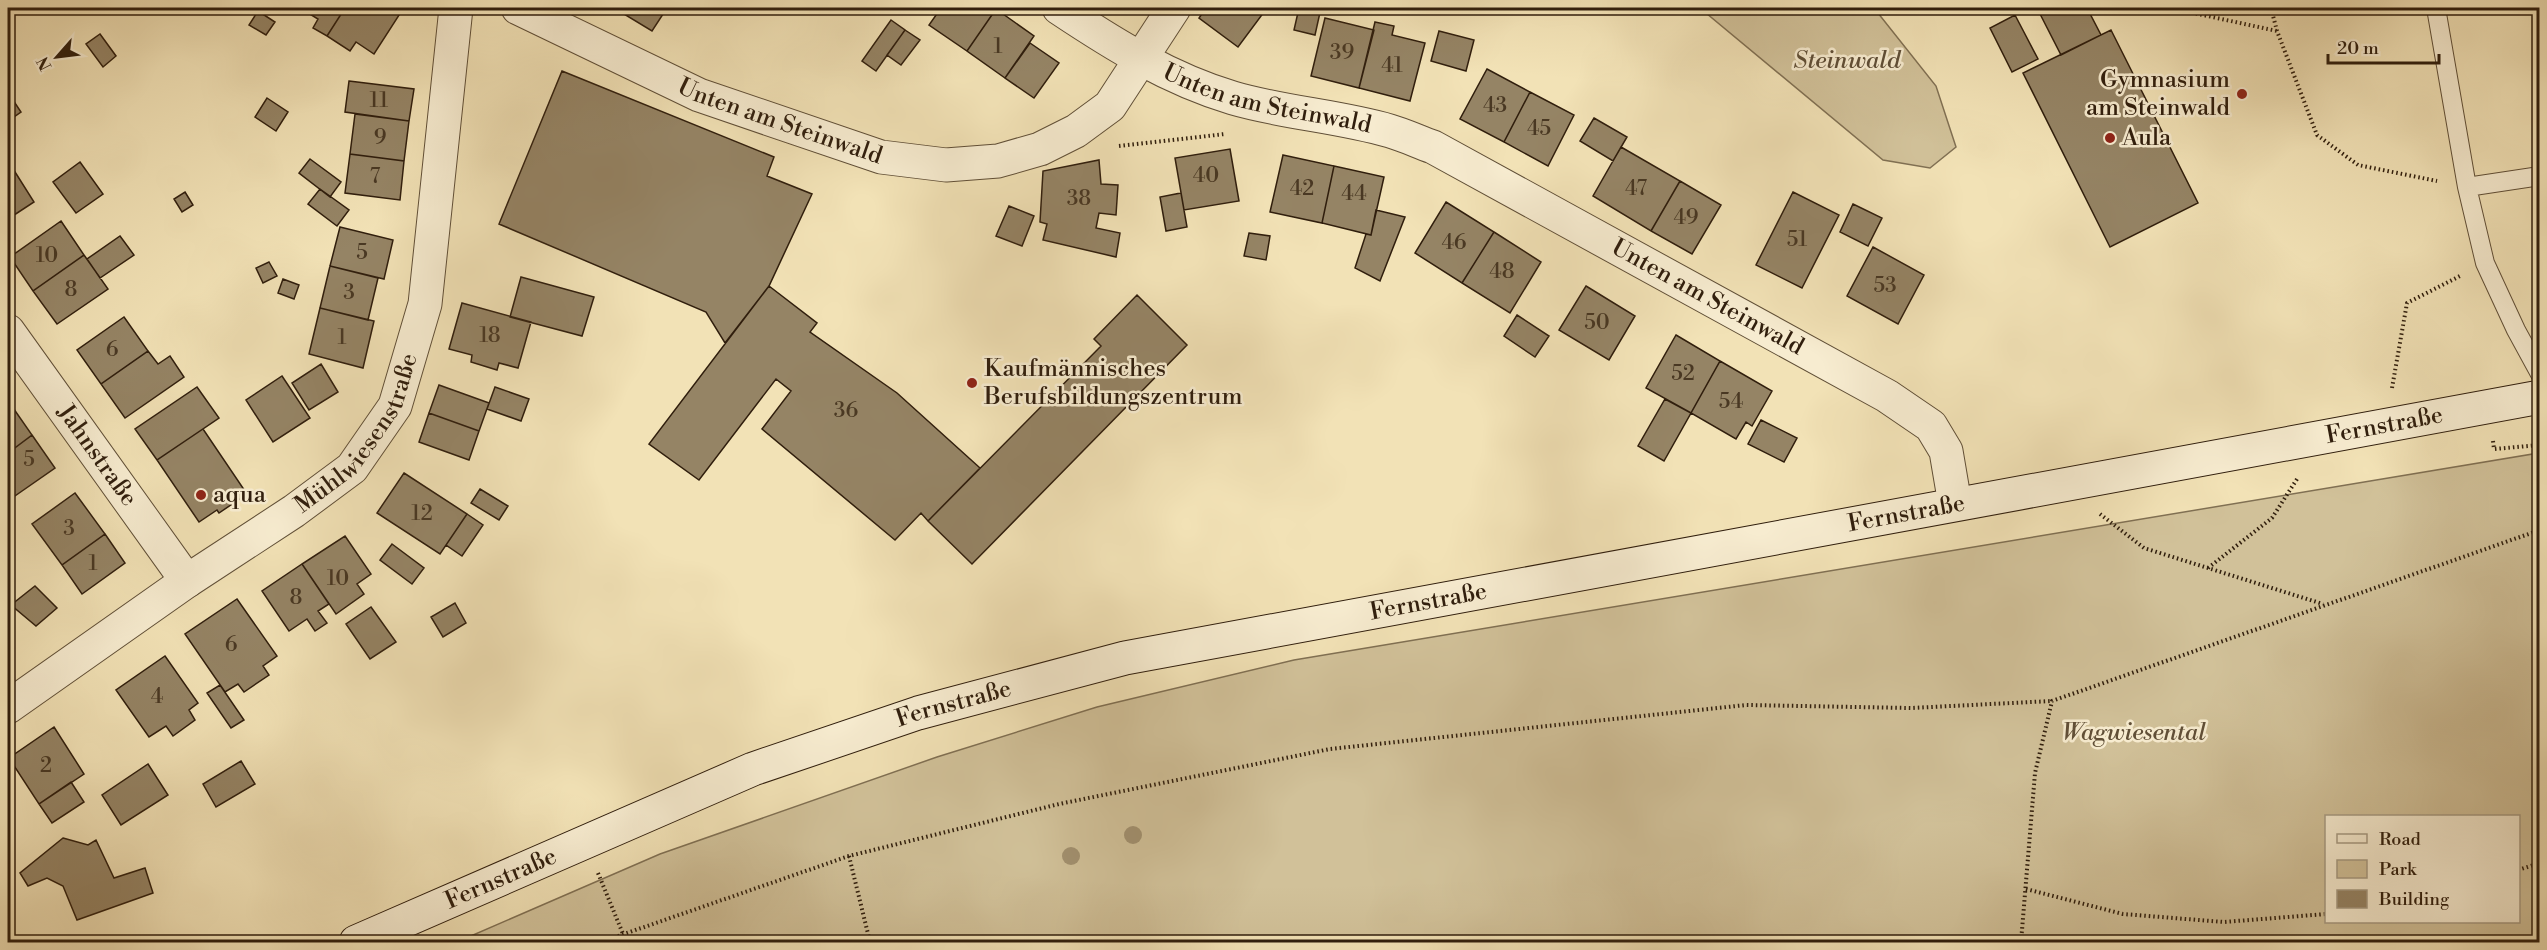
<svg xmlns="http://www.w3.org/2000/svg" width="2547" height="950" viewBox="0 0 2547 950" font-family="'Libre Bodoni',serif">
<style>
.green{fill:#d1c199;stroke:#807053;stroke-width:1.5;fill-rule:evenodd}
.building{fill:#958465;stroke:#301e0d;stroke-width:1.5}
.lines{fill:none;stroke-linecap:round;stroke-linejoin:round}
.service-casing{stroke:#604f37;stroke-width:20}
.minor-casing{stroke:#604f37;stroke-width:35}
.secondary-casing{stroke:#301e0d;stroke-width:35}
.path{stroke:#301e0d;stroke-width:4;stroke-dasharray:1.5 3;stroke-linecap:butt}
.service{stroke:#f7ecd0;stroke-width:18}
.minor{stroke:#f7ecd0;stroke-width:33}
.secondary{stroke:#f7ecd0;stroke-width:33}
.tree{fill:#a29170}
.poi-dot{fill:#8f2418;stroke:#f7ecd0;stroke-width:2}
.labels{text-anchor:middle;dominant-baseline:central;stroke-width:5;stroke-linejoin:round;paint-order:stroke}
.number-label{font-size:21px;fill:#493823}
.park-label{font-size:24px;font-style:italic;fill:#604f37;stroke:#f7ecd0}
.poi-label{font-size:24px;fill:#301e0d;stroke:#f7ecd0;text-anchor:start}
.street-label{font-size:24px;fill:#301e0d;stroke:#f7ecd0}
</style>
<rect width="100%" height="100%" fill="#f2e2b6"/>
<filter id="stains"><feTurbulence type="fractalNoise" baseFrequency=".00333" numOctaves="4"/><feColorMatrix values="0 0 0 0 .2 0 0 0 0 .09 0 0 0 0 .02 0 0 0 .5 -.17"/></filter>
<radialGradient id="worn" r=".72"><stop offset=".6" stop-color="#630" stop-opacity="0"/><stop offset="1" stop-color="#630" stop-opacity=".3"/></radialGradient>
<!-- green -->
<path class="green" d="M1700,8H1874L1936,86L1956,147L1930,168L1883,160Z
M2539,453V942H457L660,854L937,757L1097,707L1294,660ZM2326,816H2518V922H2326Z"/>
<!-- building -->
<path class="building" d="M300,8H345L327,36L313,28L318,19Z
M345,8H400L403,9L374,54L356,42L350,51L327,36Z
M614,8H667L652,31Z
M941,8H994L996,9L967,51L929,25Z
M1206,8H1267L1238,47L1199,18Z
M1299,8H1321L1315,35L1294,30Z
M2037,8H2087L2101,35L2061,55Z
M996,9L1034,36L1005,78L967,51Z
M258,11L275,22L266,35L249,25Z
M2015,15L2038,59L2012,72L1990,28Z
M1325,18L1374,30L1359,88L1311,76Z
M891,20L905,30L876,71L862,61Z
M1375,22L1394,26L1392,35L1425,43L1410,101L1359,88Z
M905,30L920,40L901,65L887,55Z
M2111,30L2198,203L2110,247L2023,73Z
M1439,31L1474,40L1466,71L1431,61Z
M100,34L116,56L103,67L86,44Z
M1030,43L1059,63L1034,98L1005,78Z
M1487,69L1530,92L1504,142L1460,119Z
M562,71L774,157L767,176L812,194L769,286L725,343L706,312L499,224Z
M349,81L414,89L409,121L345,112Z
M1530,92L1574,115L1548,166L1504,142Z
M9,94L21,112L8,121V95Z
M267,98L288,112L276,131L255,117Z
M355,114L409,121L404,161L350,154Z
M1594,118L1627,137L1613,161L1580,141Z
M1621,147L1680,181L1651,231L1593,196Z
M1230,149L1239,201L1184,210L1175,158Z
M350,154L404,161L400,200L345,193Z
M1283,155L1334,166L1322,223L1270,212Z
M310,159L341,182L330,197L299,173Z
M1099,160L1101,184L1118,185L1116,215L1099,213L1096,228L1120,233L1116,257L1043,240L1047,224L1040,222L1043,171Z
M80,162L103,194L76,213L53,182Z
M10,164L34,202L8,219V165Z
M1334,166L1384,177L1371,235L1322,223Z
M1680,181L1721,205L1692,254L1651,231Z
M320,189L349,210L337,226L308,204Z
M185,192L193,205L182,212L174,199Z
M1793,192L1839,215L1802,288L1756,265Z
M1181,193L1187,227L1166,231L1160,197Z
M1446,202L1494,232L1462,283L1415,253Z
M1853,204L1882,218L1868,246L1840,232Z
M1009,206L1034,216L1022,246L996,236Z
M1376,210L1405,217L1380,281L1355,268L1366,234L1371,235Z
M61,221L84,255L33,291L10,257Z
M340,227L393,240L384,279L330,266Z
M1494,232L1541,262L1510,313L1462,283Z
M1249,233L1270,236L1266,260L1244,256Z
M120,236L134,255L100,278L87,259Z
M1873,247L1924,275L1898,324L1847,296Z
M84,255L108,289L57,324L33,291Z
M269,262L277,276L263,283L256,268Z
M330,266L378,278L368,320L320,308Z
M521,277L594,297L582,336L510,317Z
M283,279L299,285L294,299L278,293Z
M769,286L817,323L810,332L897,393L980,468L928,521L921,513L895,540L762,429L791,391L776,379L699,480L649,444Z
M1586,286L1635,316L1609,360L1559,330Z
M1137,295L1187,345L972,564L928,521L1101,346L1094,339Z
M462,303L531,322L518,368L499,363L497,370L471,362L472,355L449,349Z
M320,308L374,321L363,368L309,354Z
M1517,315L1549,336L1535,357L1504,336Z
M124,317L148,351L101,384L77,350Z
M1676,335L1720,361L1691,413L1646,388Z
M148,351L158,364L170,356L184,377L125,418L101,384Z
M1720,361L1772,391L1752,426L1746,422L1736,439L1691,413Z
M321,364L338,392L309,410L292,383Z
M282,376L310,418L273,442L246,400Z
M439,385L489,403L479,431L429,413Z
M197,387L219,418L157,460L135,429Z
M495,387L529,399L521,421L487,409Z
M1665,399L1691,413L1664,461L1638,446Z
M9,402L32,435L8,453V403Z
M429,413L479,431L469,460L419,442Z
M1761,420L1797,438L1784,462L1748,444Z
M203,429L247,494L219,513L217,510L199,522L157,460Z
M32,435L55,468L12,498L8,491V453Z
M404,473L467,514L440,554L377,513Z
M480,489L508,506L499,520L471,503Z
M75,493L105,534L62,565L32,524Z
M467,514L483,525L462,556L446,545Z
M105,534L125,563L82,594L62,565Z
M345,536L371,574L357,584L364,594L336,614L302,564Z
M392,544L424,568L412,584L380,560Z
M302,564L329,604L318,611L327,623L315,631L307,619L289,631L262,591Z
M35,586L57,608L36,626L11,605Z
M237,599L277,656L263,666L269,675L244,692L238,684L225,692L185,634Z
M455,603L466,623L443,637L431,617Z
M371,607L396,642L370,659L346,624Z
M165,656L198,703L189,710L195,720L173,736L166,726L149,737L116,690Z
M220,685L244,720L231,728L207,693Z
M54,727L84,774L39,804L9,758Z
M241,761L255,784L216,807L203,784Z
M148,764L168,795L121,825L102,795Z
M71,782L84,802L52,823L39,804Z
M63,838L88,845L96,840L114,878L145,868L153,893L77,920L63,886L47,878L28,886L20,873Z"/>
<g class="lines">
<defs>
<path id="service" d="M2436,8L2467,187L2485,263L2516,330L2540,374
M2467,187L2540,176"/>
<g id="minor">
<path id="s1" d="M518,8L699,95L881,157L946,165L998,161L1040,149L1076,131L1110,106L1174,8"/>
<path id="s2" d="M1059,8C1113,44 1169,79 1233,98C1284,113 1338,116 1390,131C1404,135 1419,142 1433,147L1887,396L1931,426L1946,451L1955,504"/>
<path id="s3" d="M8,331L187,581"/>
<path id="s4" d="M8,707L187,581L294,511L352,468L395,406L425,304L456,8"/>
</g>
<g id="secondary">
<path id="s5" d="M356,942L753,769L918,713L1125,658L2540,397"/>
</g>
</defs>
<!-- service casing -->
<use href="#service" class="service-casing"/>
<!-- minor casing -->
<use href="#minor" class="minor-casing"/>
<!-- secondary casing -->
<use href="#secondary" class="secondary-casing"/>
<!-- path -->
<path class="path" d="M2184,8L2189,12L2277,31
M2271,8L2277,31L2317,135L2358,165L2437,181
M1119,146L1225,134
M2392,388L2407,303L2460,276
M2493,441L2494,449L2540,445
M2100,514L2144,548L2323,604
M2208,568L2272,518L2297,479
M849,856L870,942
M2518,870L2540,863
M598,873L623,934
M2026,889L2123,914L2224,922L2326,914
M601,942L849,856L1059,804L1330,749L1746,705L1911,708L2052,701
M2021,942L2035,773L2052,701L2540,530"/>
<!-- service -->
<use href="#service" class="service"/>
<!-- minor -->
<use href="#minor" class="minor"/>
<!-- secondary -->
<use href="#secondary" class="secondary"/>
</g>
<!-- trees -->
<g class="tree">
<circle cx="1133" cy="835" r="9"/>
<circle cx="1071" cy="856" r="9"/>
</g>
<!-- markers -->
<g class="poi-dot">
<circle cx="2242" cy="94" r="6"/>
<circle cx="2110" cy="138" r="6"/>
<circle cx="972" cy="383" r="6"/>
<circle cx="201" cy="495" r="6"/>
</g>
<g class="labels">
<!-- number labels -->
<g class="number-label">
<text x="998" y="47">1</text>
<text x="1342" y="53">39</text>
<text x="1392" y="66">41</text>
<text x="379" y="101">11</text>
<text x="1495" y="106">43</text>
<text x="1539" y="129">45</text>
<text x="380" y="138">9</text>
<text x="1206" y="176">40</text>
<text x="375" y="177">7</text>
<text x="1302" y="189">42</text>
<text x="1636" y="189">47</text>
<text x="1354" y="194">44</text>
<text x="1079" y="199">38</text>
<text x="1686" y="218">49</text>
<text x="1797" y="240">51</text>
<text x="1454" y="243">46</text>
<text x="362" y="253">5</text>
<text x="47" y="256">10</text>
<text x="1502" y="272">48</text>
<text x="1885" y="286">53</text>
<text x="71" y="290">8</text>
<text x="349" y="293">3</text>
<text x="1597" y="323">50</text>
<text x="490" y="336">18</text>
<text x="342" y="338">1</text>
<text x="112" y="350">6</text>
<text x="1683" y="374">52</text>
<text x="1731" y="402">54</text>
<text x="846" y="411">36</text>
<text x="29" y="460">5</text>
<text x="422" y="514">12</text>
<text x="69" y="529">3</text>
<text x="93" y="564">1</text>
<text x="338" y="579">10</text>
<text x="296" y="598">8</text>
<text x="231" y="645">6</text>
<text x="157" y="697">4</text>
<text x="46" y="766">2</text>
</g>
<!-- park labels -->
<g class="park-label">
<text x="1847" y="61">Steinwald</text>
<text x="2134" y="733">Wagwiesental</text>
</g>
<!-- poi labels -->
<g class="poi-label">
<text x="2230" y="80" text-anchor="end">Gymnasium<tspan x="2230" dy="28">am Steinwald</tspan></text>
<text x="2122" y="138">Aula</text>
<text x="984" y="369">Kaufmännisches<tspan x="984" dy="28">Berufsbildungszentrum</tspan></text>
<text x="213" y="495">aqua</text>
</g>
<!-- street labels -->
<g class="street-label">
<text stroke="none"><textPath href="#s2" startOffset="230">Unten am Steinwald</textPath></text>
<text stroke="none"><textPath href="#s1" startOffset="286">Unten am Steinwald</textPath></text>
<text stroke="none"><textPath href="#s2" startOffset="716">Unten am Steinwald</textPath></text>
<text stroke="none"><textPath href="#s5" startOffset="2102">Fernstraße</textPath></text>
<text stroke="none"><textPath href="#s4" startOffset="450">Mühlwiesenstraße</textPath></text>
<text stroke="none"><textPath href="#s3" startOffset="153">Jahnstraße</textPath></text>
<text stroke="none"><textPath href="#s5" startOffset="1616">Fernstraße</textPath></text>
<text stroke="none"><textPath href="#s5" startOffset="1130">Fernstraße</textPath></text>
<text stroke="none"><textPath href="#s5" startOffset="644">Fernstraße</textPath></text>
<text stroke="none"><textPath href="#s5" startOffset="158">Fernstraße</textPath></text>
</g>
</g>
<!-- margin -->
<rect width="2547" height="950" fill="none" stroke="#f2e2b6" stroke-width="30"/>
<rect x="9" y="9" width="2529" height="932" fill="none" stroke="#301e0d" stroke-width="3"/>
<rect x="15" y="15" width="2517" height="920" fill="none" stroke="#301e0d" stroke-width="1.5"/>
<!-- legend -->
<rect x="2325" y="815" width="195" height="108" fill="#f7ecd0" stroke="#a79a82" stroke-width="1.5"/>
<rect x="2337" y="834" width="30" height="9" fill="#f7ecd0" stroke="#a79a82" stroke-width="1.5"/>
<text x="2379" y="845" font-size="18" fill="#301e0d">Road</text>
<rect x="2337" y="860" width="30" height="18" fill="#d1c199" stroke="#a79a82" stroke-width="1.5"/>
<text x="2379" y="875" font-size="18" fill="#301e0d">Park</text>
<rect x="2337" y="890" width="30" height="18" fill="#958465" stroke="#a79a82" stroke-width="1.5"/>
<text x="2379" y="905" font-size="18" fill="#301e0d">Building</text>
<!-- north arrow -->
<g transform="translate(57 57) rotate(242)" stroke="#f7ecd0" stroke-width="4.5" paint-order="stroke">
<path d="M0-4.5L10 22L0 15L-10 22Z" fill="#301e0d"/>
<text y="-9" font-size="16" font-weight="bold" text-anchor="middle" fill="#301e0d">N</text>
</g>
<!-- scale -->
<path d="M2328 54v9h111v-9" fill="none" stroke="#301e0d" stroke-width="3"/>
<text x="2337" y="54" font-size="18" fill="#301e0d" stroke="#f7ecd0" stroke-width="4.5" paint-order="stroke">20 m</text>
<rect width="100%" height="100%" filter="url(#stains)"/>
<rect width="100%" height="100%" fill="url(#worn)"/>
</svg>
